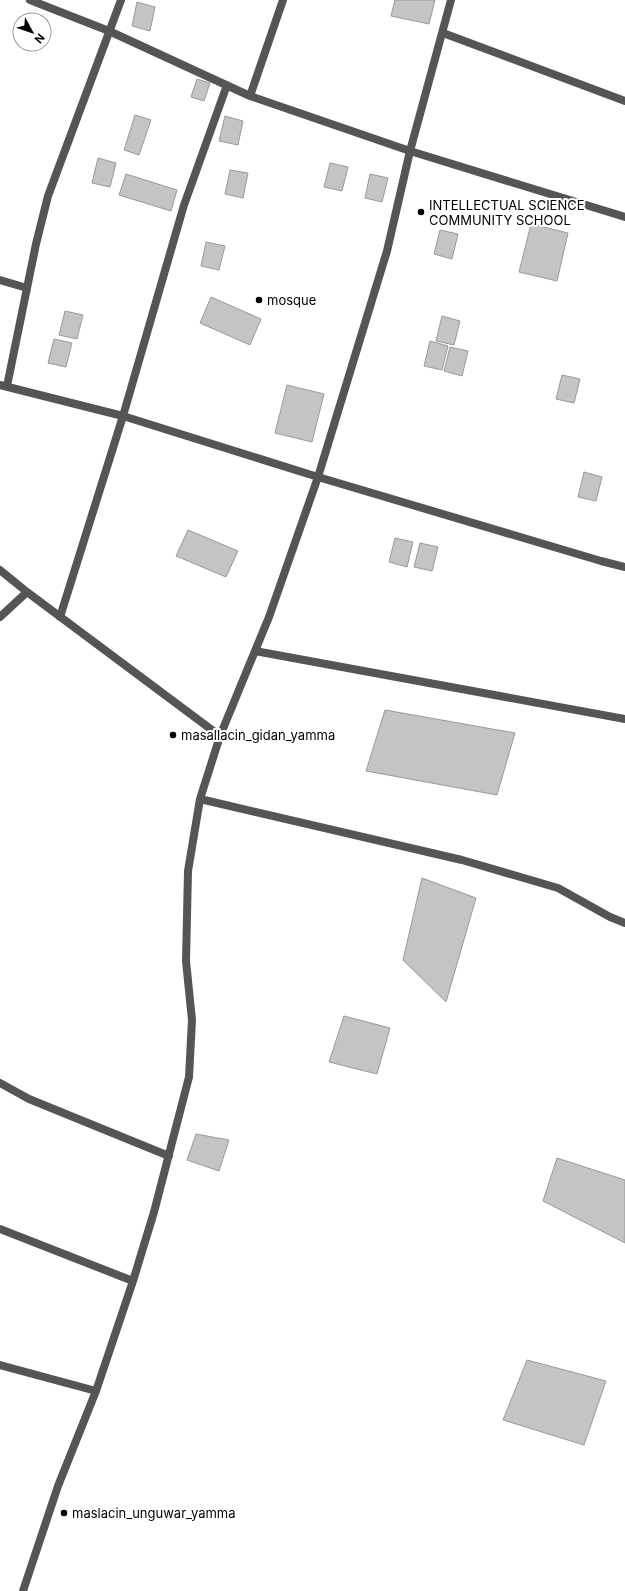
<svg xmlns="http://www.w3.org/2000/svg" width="625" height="1591" viewBox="0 0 625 1591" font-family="Inter,sans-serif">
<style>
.building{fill:#c4c4c4;stroke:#999}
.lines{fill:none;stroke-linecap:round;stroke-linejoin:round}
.minor{stroke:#555;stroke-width:8}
.poi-dot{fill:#000;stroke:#fff;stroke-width:1.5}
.labels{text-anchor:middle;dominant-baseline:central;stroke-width:4;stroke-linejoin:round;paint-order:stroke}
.poi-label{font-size:13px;fill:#000;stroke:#fff;text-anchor:start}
</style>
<rect width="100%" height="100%" fill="#fff"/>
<!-- building -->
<path class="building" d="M395,0H435L429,24L391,16Z
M137,2L155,7L150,31L132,26Z
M197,79L210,83L204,101L191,97Z
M135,115L151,120L139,155L124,150Z
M225,116L243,121L238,145L219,141Z
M98,158L116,163L110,187L92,183Z
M330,163L348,167L342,191L324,187Z
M230,170L248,173L243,198L225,194Z
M126,174L177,190L171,211L119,195Z
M370,174L388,178L382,202L365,198Z
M531,224L568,233L557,281L519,272Z
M440,230L458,234L452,259L434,254Z
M206,242L225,246L219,270L201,266Z
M211,297L261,319L250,345L200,323Z
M65,311L83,315L77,339L59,335Z
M442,316L460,321L454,345L436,341Z
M54,339L72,343L66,367L48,363Z
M430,341L448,346L442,370L424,366Z
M450,347L468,351L462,376L444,371Z
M562,375L580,379L574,403L556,399Z
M287,385L324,394L312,442L275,433Z
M584,472L602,477L596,501L578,497Z
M188,530L238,551L226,577L176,556Z
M395,538L413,542L407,567L389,562Z
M420,543L438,547L432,571L414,567Z
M385,710L515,733L497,795L366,771Z
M422,878L476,898L446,1002L403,960Z
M344,1016L390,1028L377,1074L329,1062Z
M196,1134L229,1140L219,1171L187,1160Z
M557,1158L625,1180V1243L543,1201Z
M527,1360L606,1381L584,1445L503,1420Z"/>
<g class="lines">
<!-- minor -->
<path class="minor" d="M30,0L109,31L250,96L410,151L625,217
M443,33L625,101
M250,96L283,0
M0,280L27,288
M0,385L123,416L318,477L601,561L625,567
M7,386L36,244L48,196L121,0
M0,570L27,592L220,736
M0,617L27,592
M60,617L123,416L184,205L227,85
M255,651L625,719
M200,799L462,860L558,888L610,917L625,923
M0,1083L29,1099L169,1156
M0,1229L133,1281
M0,1365L96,1391
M23,1591L58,1486L96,1391L133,1281L154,1212L189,1077L192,1020L186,961L188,871L200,799L220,736L269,617L318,477L387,251L410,151L451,0"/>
</g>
<!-- markers -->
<g class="poi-dot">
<circle cx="421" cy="212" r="4"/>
<circle cx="259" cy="300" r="4"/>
<circle cx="173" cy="735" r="4"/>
<circle cx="64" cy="1513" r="4"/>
</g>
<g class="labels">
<!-- poi labels -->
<g class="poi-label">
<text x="429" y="205">INTELLECTUAL SCIENCE<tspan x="429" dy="15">COMMUNITY SCHOOL</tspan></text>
<text x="267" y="300">mosque</text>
<text x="181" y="735">masallacin_gidan_yamma</text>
<text x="72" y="1513">maslacin_unguwar_yamma</text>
</g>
</g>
<!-- north arrow -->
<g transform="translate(32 32) rotate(130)"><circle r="19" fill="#ffffff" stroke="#999999"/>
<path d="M0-3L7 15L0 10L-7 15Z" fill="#000000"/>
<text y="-6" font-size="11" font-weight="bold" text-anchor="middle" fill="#000000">N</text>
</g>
</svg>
